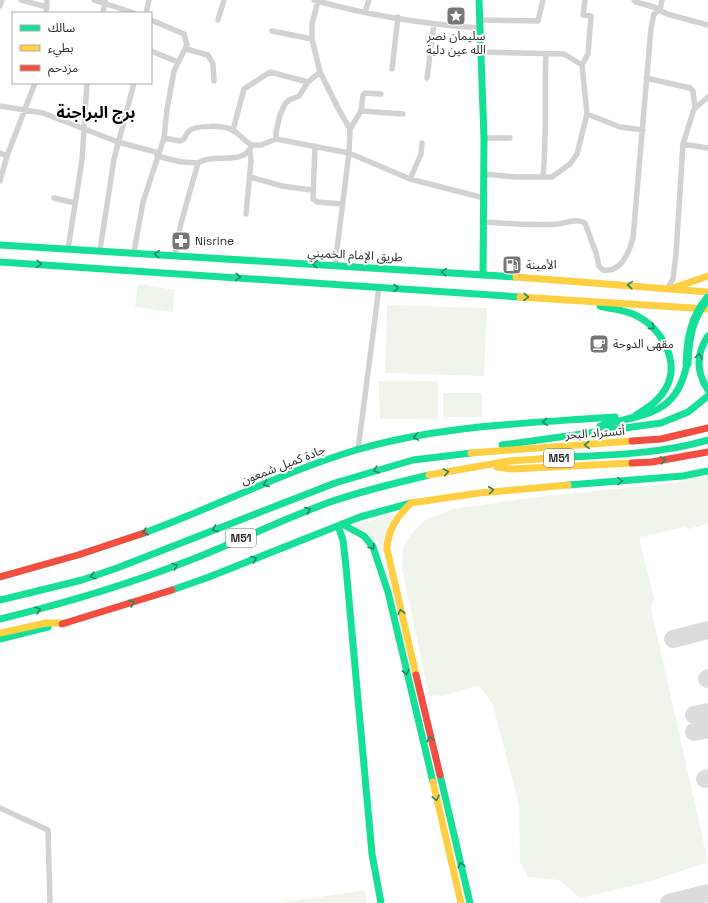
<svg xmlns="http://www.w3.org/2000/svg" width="708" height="903" viewBox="0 0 708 903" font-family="'Space Grotesk','Noto Sans Arabic',sans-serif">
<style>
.green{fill:#eff5ea}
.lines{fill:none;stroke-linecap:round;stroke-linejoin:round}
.taxiway{stroke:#dcdcdc;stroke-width:18}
.street{stroke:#d2d2d2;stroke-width:5.5}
.fast{stroke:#16e098;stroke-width:7}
.slow{stroke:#ffcf43;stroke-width:7}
.jam{stroke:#f24e42;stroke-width:7}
.fast-bridge{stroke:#16e098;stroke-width:9}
.oneway{stroke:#228662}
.labels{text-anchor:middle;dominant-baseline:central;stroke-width:4;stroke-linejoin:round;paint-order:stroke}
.shield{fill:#fff;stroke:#6c6c6c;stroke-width:1}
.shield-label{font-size:11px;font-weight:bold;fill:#2d2d2d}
.poi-label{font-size:12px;fill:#2d2d2d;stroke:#fff;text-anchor:start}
.street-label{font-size:12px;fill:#2d2d2d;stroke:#fff}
.district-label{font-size:16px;font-weight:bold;fill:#000;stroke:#fff}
</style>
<rect width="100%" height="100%" fill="#fff"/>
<!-- green -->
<path class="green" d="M138,284L175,290L173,312L135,307Z
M387,305L487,308L484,376L385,373Z
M379,381H438V419H380Z
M443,393H482V417H443Z
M708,476V524L688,529L684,527L640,537V542L654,598L651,608L708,862L648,882L580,898L559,880L528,877L520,862L519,806L493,705L479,685L442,696L429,695L402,568L403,547L413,532L425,520L453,509L536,497L674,483Z
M396,513L388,527L384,553C377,540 367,532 355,525Z
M365,890L367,903H280Z"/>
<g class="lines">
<!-- taxiway -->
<path class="taxiway" d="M673,639L708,630
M707,679L708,678
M694,715L708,712
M694,732L708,729
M705,779L708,778
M669,903L708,893"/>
<!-- street -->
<path class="street" d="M21,0L47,7
M94,0L134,13
M314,0C367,15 425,24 479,28
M634,0L636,2L654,7L667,14L708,25
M318,1L312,24V39L320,72L339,110L350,129L349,153L335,265
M0,6L2,0
M365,12L369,0
M46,13L47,0
M103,13L105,1
M146,13L149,0
M218,20L224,0
M479,20L538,21L543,0
M272,31L312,39
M186,49L208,55L213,64L214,81
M151,51L178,62
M479,52L564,54L582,65L587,114L577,154L570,164L552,177H515L484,174
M582,65L588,54L591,16L583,15L585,0
M392,69L398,17
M427,78L434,24
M646,78L690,88L693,91L695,108
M0,106L43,113L118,142L159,153
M361,111L363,95L365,93L381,94
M587,114L620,127L643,130
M350,129L361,111L403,114
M233,130L244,89L270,72L308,82
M164,138L180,141L184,139C186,136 186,133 189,131C196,125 224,125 232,130C239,133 244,141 252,145
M484,138H510
M276,139V132L280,115L285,104L289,100L299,96L308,82L320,72
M683,144L708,148
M315,146L313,199L317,202L342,204
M0,153L7,156
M157,156L181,162L198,163
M250,177L282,186L312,190
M543,177C547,136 544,95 546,54
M410,179L421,154L422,143
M0,181L7,156L35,83
M54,198L75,203
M246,214L251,161L250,152
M483,222C508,223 533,226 558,224C567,223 576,218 585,223L596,253L599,266L603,270C621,273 629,253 633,238L651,28L654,14L660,10L662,0
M68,249L82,160L87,83
M100,250L114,159L134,83
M134,252L143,202L164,138L167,109L174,71L187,45L184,34L151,20
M175,255L181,223L198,163C214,152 244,167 252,145H261L276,139L349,153L410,179L484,198
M667,289L673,279L676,254L683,144L694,109L708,97
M358,450L379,287
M0,808L48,830L50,903"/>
<!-- fast -->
<path class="fast" d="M479,0L484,138L483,275
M0,245L516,277
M0,262L520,297
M600,306C611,309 623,310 633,314C660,326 681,360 666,388C659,401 648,407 636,415
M708,336C696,354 696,372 708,390
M584,419L615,417
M600,426C644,413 676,417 687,364
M502,445L661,423L688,412L708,396
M569,457C617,455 662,453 708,440
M568,485L683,476L708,471
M342,524L364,536L373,547L388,592L433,782
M338,526L343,540L346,567L372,854L381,903
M144,533C215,507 283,472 356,450C430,428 508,424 584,419
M172,590L209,577L360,517L411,503
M0,600L82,580L117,568L335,483L413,460L471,453
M0,619C66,603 130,584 193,559C239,541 283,519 330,502C362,491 395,483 429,475
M0,639L48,627
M440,775L470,903"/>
<!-- slow -->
<path class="slow" d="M516,277L708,292
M673,288L708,276
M520,297L708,309
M471,453L632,441
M497,467L512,469L632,463
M429,475L509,461L569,457
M411,503L479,493L568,485
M409,505C396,518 388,530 387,549L416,675
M0,633L46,623H66
M433,782L461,903"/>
<!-- jam -->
<path class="jam" d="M632,441L661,439L708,428
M632,463L652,462L708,452
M0,577L78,555L144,533
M62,624L172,590
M416,675L440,775"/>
<!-- fast-bridge -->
<path class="fast-bridge" d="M687,364C688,339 691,318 708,298"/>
</g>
<!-- one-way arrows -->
<defs><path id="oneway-chevron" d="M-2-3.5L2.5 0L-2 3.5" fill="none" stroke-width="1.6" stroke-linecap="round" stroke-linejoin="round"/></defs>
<g class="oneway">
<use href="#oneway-chevron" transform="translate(157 254) rotate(-176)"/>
<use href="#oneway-chevron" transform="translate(39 264) rotate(4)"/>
<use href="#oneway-chevron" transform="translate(315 264) rotate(-177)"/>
<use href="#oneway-chevron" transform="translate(444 272) rotate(-176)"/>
<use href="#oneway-chevron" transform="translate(238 277) rotate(3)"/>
<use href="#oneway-chevron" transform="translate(630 285) rotate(-176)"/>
<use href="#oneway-chevron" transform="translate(396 288) rotate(3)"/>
<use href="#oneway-chevron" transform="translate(526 297) rotate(3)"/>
<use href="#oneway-chevron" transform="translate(652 327) rotate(38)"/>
<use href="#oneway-chevron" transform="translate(699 356) rotate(-80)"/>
<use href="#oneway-chevron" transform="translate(545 422) rotate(176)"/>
<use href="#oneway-chevron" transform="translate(416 437) rotate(170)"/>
<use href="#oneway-chevron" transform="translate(587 445) rotate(176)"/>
<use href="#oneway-chevron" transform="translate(663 460) rotate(-10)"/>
<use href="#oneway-chevron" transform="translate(376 470) rotate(163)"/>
<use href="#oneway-chevron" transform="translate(446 472) rotate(-11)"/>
<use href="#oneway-chevron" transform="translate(620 481) rotate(-3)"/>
<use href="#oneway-chevron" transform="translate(266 484) rotate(158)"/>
<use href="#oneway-chevron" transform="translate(491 490) rotate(-7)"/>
<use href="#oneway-chevron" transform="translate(308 510) rotate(-20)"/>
<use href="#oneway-chevron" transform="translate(215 529) rotate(158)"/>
<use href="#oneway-chevron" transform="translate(145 532) rotate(161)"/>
<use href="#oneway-chevron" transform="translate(372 547) rotate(58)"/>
<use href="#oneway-chevron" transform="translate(254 559) rotate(-22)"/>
<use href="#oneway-chevron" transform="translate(175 566) rotate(-21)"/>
<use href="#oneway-chevron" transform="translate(93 576) rotate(162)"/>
<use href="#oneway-chevron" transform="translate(132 603) rotate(-17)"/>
<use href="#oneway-chevron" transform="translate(38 610) rotate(-15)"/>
<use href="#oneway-chevron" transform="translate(401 612) rotate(-103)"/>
<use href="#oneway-chevron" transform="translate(406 672) rotate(77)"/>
<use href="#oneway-chevron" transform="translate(430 739) rotate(-103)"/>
<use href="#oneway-chevron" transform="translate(436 798) rotate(77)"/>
<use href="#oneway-chevron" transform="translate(461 865) rotate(-104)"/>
</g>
<!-- icons -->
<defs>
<symbol id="sight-square" viewBox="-11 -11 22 22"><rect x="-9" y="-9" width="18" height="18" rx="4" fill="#767676" stroke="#fff"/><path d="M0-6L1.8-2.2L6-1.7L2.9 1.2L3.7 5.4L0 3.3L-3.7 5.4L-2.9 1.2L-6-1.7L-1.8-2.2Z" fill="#fff"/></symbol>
<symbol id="pharmacy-square" viewBox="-11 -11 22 22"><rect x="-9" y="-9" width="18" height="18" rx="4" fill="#767676" stroke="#fff"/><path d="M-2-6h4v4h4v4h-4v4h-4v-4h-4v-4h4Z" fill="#fff"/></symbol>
<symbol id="fuel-square" viewBox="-11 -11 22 22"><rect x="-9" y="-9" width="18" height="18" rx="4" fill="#767676" stroke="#fff"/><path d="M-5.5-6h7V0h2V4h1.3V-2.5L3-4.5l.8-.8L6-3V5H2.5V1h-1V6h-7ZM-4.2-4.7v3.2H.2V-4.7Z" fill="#fff"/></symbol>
<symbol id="cafe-square" viewBox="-11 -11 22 22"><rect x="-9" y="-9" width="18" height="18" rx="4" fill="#767676" stroke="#fff"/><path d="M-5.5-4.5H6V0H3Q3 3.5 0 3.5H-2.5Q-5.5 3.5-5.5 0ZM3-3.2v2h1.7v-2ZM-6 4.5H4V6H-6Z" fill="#fff"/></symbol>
</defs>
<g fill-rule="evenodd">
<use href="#sight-square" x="445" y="5" width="22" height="22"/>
<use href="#pharmacy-square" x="170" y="230" width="22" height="22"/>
<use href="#fuel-square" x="501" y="254" width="22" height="22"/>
<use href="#cafe-square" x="588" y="333" width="22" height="22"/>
</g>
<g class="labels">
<!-- shield labels -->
<g class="shield">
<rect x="544" y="449" width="30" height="18" rx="3"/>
<rect x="226" y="529" width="30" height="18" rx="3"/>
</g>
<g class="shield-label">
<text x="559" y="458">M51</text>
<text x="241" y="538">M51</text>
</g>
<!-- poi labels -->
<g class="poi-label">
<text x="456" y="36" text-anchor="middle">سليمان نصر<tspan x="456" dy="14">الله عين دلبة</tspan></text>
<text x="195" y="241">Nisrine</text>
<text x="526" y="265">الأمينة</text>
<text x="613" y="344">مقهى الدوحة</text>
</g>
<!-- street labels -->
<g class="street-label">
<text transform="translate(355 255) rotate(3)">طريق الإمام الخميني</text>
<text transform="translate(595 433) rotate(-4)">أتستراد البحر</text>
<text transform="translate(283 465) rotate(-21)">جادة كميل شمعون</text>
</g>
<!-- district labels -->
<g class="district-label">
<text x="96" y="112">برج البراجنة</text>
</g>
</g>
<!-- legend -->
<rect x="12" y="12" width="140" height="72" fill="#ffffff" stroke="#ababab"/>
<rect x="20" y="25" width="20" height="6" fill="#16e098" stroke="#ababab"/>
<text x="48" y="32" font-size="12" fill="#2d2d2d">سالك</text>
<rect x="20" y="45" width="20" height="6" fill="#ffcf43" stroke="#ababab"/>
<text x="48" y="52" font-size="12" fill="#2d2d2d">بطيء</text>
<rect x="20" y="65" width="20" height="6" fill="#f24e42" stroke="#ababab"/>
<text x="48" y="72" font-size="12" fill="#2d2d2d">مزدحم</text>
</svg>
